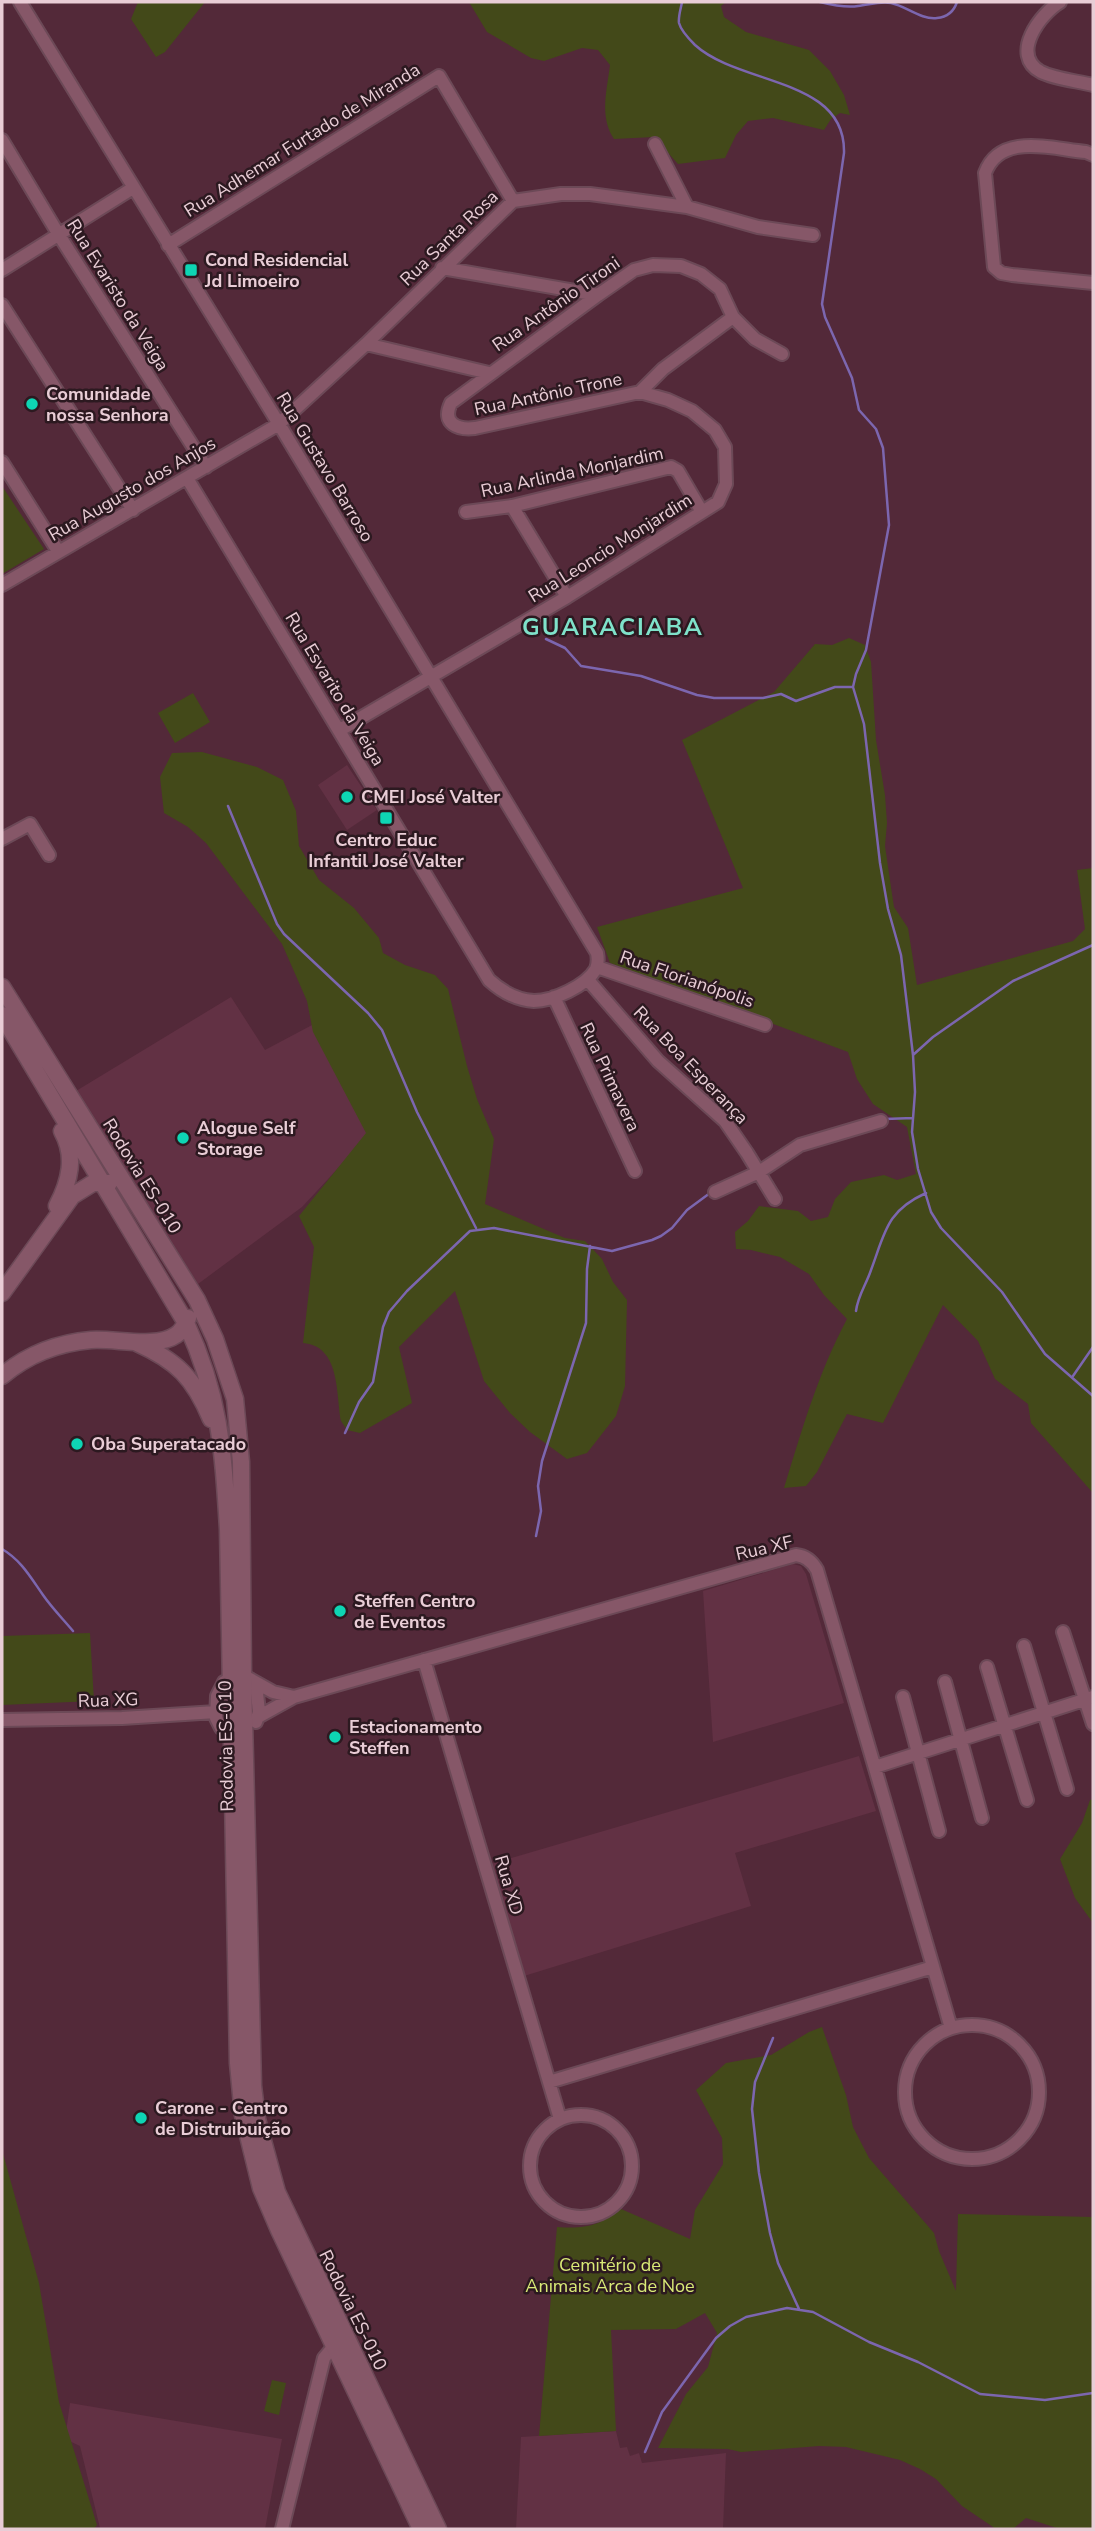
<svg xmlns="http://www.w3.org/2000/svg" width="1095" height="2531" viewBox="0 0 1095 2531" font-family="'Nunito Sans',sans-serif">
<style>
.built{fill:#623144}
.green{fill:#434919}
.lines{fill:none;stroke-linecap:round;stroke-linejoin:round}
.stream{stroke:#7c66af;stroke-width:2.5}
.street-casing{stroke:#6c4957;stroke-width:16}
.secondary-casing{stroke:#6c4957;stroke-width:19}
.street{stroke:#865768;stroke-width:12}
.secondary{stroke:#865768;stroke-width:16}
.poi-dot{fill:#0ed5b4;stroke:#2c1920;stroke-width:2.5}
.labels{text-anchor:middle;dominant-baseline:central;stroke-width:5;stroke-linejoin:round;paint-order:stroke}
.street-label{font-size:18px;fill:#e9cdd6;stroke:#2c1920}
.poi-label{font-size:18px;font-weight:bold;fill:#e9cdd6;stroke:#2c1920;text-anchor:start}
.park-label{font-size:18px;fill:#daeb77;stroke:#2c1920}
.district-label{font-size:24px;font-weight:bold;letter-spacing:2px;fill:#7fe2ca;stroke:#2c1920}
</style>
<rect width="100%" height="100%" fill="#532939"/>
<!-- built -->
<path class="built" d="M347,765L377,810L347,830L318,785Z
M231,997L265,1050L314,1024L369,1135L302,1207L198,1284L76,1091Z
M793,1564L801,1566L806,1574L844,1703L713,1742L703,1591Z
M859,1756L876,1811L735,1853L751,1906L524,1976L491,1864Z
M70,2403L282,2439L265,2529L100,2528L80,2446L65,2439Z
M616,2431L620,2448L627,2447L630,2456L639,2453L642,2463L726,2453L723,2529H516L521,2437Z"/>
<!-- green -->
<path class="green" d="M138,2H205L165,52L156,57L131,19Z
M469,2H726L721,6L724,17L746,32L809,50L830,71L844,95L850,115L840,113L831,119L824,130L773,118L748,121L736,135L725,158L678,164L654,137L614,139C599,117 607,90 610,65L598,50L582,48L544,61L531,58L487,32Z
M2,486L44,549L2,574Z
M849,638L865,645L871,662L876,740L885,795L887,823L885,846L892,894L894,907L908,928L917,985L1073,941L1085,929L1077,870L1093,868V1493L1031,1423L1028,1404L995,1379L978,1341L943,1305L883,1423L847,1414L817,1472L806,1486L784,1488C802,1430 818,1373 847,1319L824,1295L809,1274L780,1257L751,1250L736,1249L735,1232L748,1221L759,1206L798,1211L811,1221L828,1217L835,1199L851,1182L884,1175L897,1180L916,1174L907,1127L873,1104L857,1079L848,1052L610,963L597,927L743,888L682,740L774,692L815,644L832,645Z
M193,693L210,722L175,743L158,713Z
M202,752L257,767L283,780L296,811L299,846L319,880L354,908L379,938L383,953L405,965L435,975L448,989L467,1066L477,1099L494,1139L485,1204L565,1238L585,1241L602,1259L613,1282L627,1300L625,1386L616,1416L587,1453L567,1459L530,1432L510,1413L484,1381L455,1291L399,1347L412,1403L360,1433L347,1430L341,1421C336,1392 340,1346 303,1343L314,1247L299,1216L366,1133L313,1032L307,1001L282,944L206,843L188,827L164,813L160,777L172,753Z
M90,1633L94,1701L2,1705V1636Z
M1093,1799V1923L1075,1898L1060,1859L1082,1823L1090,1800Z
M822,2027L846,2095L853,2127L869,2158L934,2233L939,2251L956,2291L958,2214L1093,2217V2529H1060L1026,2518L1013,2529H996L962,2506L936,2479L920,2469L900,2460L846,2447L819,2446L741,2452L728,2449L658,2448L686,2394L708,2367L717,2333L705,2313L676,2329L611,2330L616,2431L539,2436L557,2227C586,2229 598,2226 621,2209L690,2239L695,2210L723,2164L722,2138L696,2090L726,2063L771,2055L809,2032Z
M2,2150L39,2283L59,2402L97,2525L94,2529H2Z
M272,2380L286,2383L279,2415L264,2411Z"/>
<g class="lines">
<!-- stream -->
<path class="stream" d="M682,2C681,8 678,17 679,23C681,31 690,40 695,45C740,86 846,77 844,153L822,304L825,317L852,378L859,410L876,429L883,448L889,525L866,650L856,674L853,687L864,724L880,863L888,909L901,955L913,1055L915,1092L912,1132L918,1169L931,1212L941,1228L1002,1292L1045,1354L1093,1396
M820,2C832,5 846,8 858,6C869,5 879,1 891,3C906,6 921,20 937,18C948,17 954,11 957,2
M546,639L565,648L581,666L641,676L697,695L714,698H763L781,694L796,701L835,687H853
M228,806L277,924L284,934L368,1013L382,1030L417,1112L476,1228
M913,1055L933,1037L1013,981L1093,945
M885,1119L913,1118
M856,1311C858,1295 866,1285 871,1270C885,1233 886,1211 926,1193
M1073,1376L1093,1347
M345,1433L359,1402L373,1382L383,1327L389,1312L407,1291L470,1231L494,1228L612,1251L652,1240L661,1236L672,1228L687,1210L710,1193
M536,1536L541,1511L538,1486L542,1461L586,1323L587,1269L590,1246
M2,1549C21,1560 31,1578 43,1595C52,1608 63,1619 73,1631
M773,2038L755,2082L752,2109L759,2173L770,2233L778,2263L799,2309
M645,2452L662,2412L716,2338L730,2326L746,2317L787,2308L813,2312L869,2342L918,2362L980,2394L1045,2400L1093,2393"/>
<defs>
<path id="street" d="M20,2L279,424L597,953C598,958 598,964 596,969C586,986 553,1001 534,1001C517,1000 501,991 489,980L187,478
M1060,2C1041,13 1009,55 1041,72C1055,79 1077,81 1093,85
M2,140L59,235L206,467
M655,144L687,207
M1093,155L1086,152C1052,149 1000,132 985,173L994,267L1001,273L1012,275L1093,283
M168,245L439,76L513,201
M442,268L598,295
M2,270L133,188
M2,305L133,510
M366,344L489,373
M640,392L663,369L733,317
M2,462L58,551
M512,506L567,597
M466,512L512,506L671,467L678,471L702,512
M2,585L279,424L366,344L513,201L561,194H590L687,207L758,227L813,235
M340,730L567,597L718,502L726,484L725,447L715,430L692,411L668,400L640,392L475,428C458,430 441,424 451,403L598,295L634,270L653,265L681,266L701,274L720,289L733,317L755,339L782,354
M2,839L30,824L49,855
M597,967L765,1025
M588,980L658,1061L725,1121L747,1153L775,1199
M554,997L635,1171
M715,1192L759,1172L800,1145L881,1121
M1063,1632L1093,1724
M1024,1646L1067,1789
M424,1660L560,2119
M987,1667L1027,1800
M945,1682L982,1818
M903,1697L939,1831
M258,1717L294,1697L796,1555C806,1556 812,1561 817,1570L951,2028
M2,1720L122,1718L216,1712
M256,1722L259,1712L256,1684
M238,1731L231,1732L221,1728L216,1718L217,1696L224,1682L230,1679L248,1678L273,1692L294,1697
M875,1767L1093,1697
M905 2092a67 67 0 1 1 134 0a67 67 0 1 1-134 0Z
M549,2082L933,1967
M530 2166a51 51 0 1 1 102 0a51 51 0 1 1-102 0Z
M282,2529L324,2358L334,2346"/>
<path id="secondary" d="M2,987L197,1300L215,1339L235,1399L241,1462L243,1678L253,2086L257,2119L277,2192L438,2529
M2,1015L186,1323C220,1396 223,1450 228,1529L238,2063L243,2115L261,2188L279,2230L421,2529
M57,1206C70,1181 76,1156 62,1131
M2,1293L72,1196L93,1183H109
M137,1343C177,1361 194,1378 211,1419
M2,1376C28,1354 57,1343 91,1340C115,1338 156,1349 176,1335C183,1331 185,1324 188,1318"/>
</defs>
<!-- street casing -->
<use href="#street" class="street-casing"/>
<!-- secondary casing -->
<use href="#secondary" class="secondary-casing"/>
<!-- street -->
<use href="#street" class="street"/>
<!-- secondary -->
<use href="#secondary" class="secondary"/>
</g>
<!-- markers -->
<g class="poi-dot">
<rect x="184" y="263" width="14" height="14" rx="3.5"/>
<circle cx="32" cy="404" r="7"/>
<circle cx="347" cy="797" r="7"/>
<rect x="379" y="811" width="14" height="14" rx="3.5"/>
<circle cx="183" cy="1138" r="7"/>
<circle cx="77" cy="1444" r="7"/>
<circle cx="340" cy="1611" r="7"/>
<circle cx="335" cy="1737" r="7"/>
<circle cx="141" cy="2118" r="7"/>
</g>
<g class="labels">
<!-- street labels -->
<g class="street-label">
<text transform="translate(302 140) rotate(-32)">Rua Adhemar Furtado de Miranda</text>
<text transform="translate(449 238) rotate(-44)">Rua Santa Rosa</text>
<text transform="translate(118 295) rotate(58)">Rua Evaristo da Veiga</text>
<text transform="translate(556 304) rotate(-35)">Rua Antônio Tironi</text>
<text transform="translate(548 394) rotate(-12)">Rua Antônio Trone</text>
<text transform="translate(325 467) rotate(59)">Rua Gustavo Barroso</text>
<text transform="translate(572 472) rotate(-12)">Rua Arlinda Monjardim</text>
<text transform="translate(132 489) rotate(-30)">Rua Augusto dos Anjos</text>
<text transform="translate(610 548) rotate(-32)">Rua Leoncio Monjardim</text>
<text transform="translate(335 689) rotate(59)">Rua Esvarito da Veiga</text>
<text transform="translate(687 979) rotate(19)">Rua Florianópolis</text>
<text transform="translate(691 1065) rotate(46)">Rua Boa Esperança</text>
<text transform="translate(610 1077) rotate(65)">Rua Primavera</text>
<text transform="translate(142 1176) rotate(58)">Rodovia ES-010</text>
<text transform="translate(764 1548) rotate(-13)">Rua XF</text>
<text transform="translate(108 1700) rotate(-2)">Rua XG</text>
<text transform="translate(226 1746) rotate(-91)">Rodovia ES-010</text>
<text transform="translate(509 1885) rotate(74)">Rua XD</text>
<text transform="translate(353 2310) rotate(64)">Rodovia ES-010</text>
</g>
<!-- poi labels -->
<g class="poi-label">
<text x="205" y="260">Cond Residencial<tspan x="205" dy="21">Jd Limoeiro</tspan></text>
<text x="46" y="394">Comunidade<tspan x="46" dy="21">nossa Senhora</tspan></text>
<text x="361" y="797">CMEI José Valter</text>
<text x="386" y="840" text-anchor="middle">Centro Educ<tspan x="386" dy="21">Infantil José Valter</tspan></text>
<text x="197" y="1128">Alogue Self<tspan x="197" dy="21">Storage</tspan></text>
<text x="91" y="1444">Oba Superatacado</text>
<text x="354" y="1601">Steffen Centro<tspan x="354" dy="21">de Eventos</tspan></text>
<text x="349" y="1727">Estacionamento<tspan x="349" dy="21">Steffen</tspan></text>
<text x="155" y="2108">Carone - Centro<tspan x="155" dy="21">de Distruibuição</tspan></text>
</g>
<!-- park labels -->
<g class="park-label">
<text x="610" y="2265">Cemitério de<tspan x="610" dy="21">Animais Arca de Noe</tspan></text>
</g>
<!-- district labels -->
<g class="district-label">
<text x="613" y="627">GUARACIABA</text>
</g>
</g>
<!-- border -->
<rect width="1095" height="2531" fill="none" stroke="#e9cdd6" stroke-width="7"/>
</svg>
